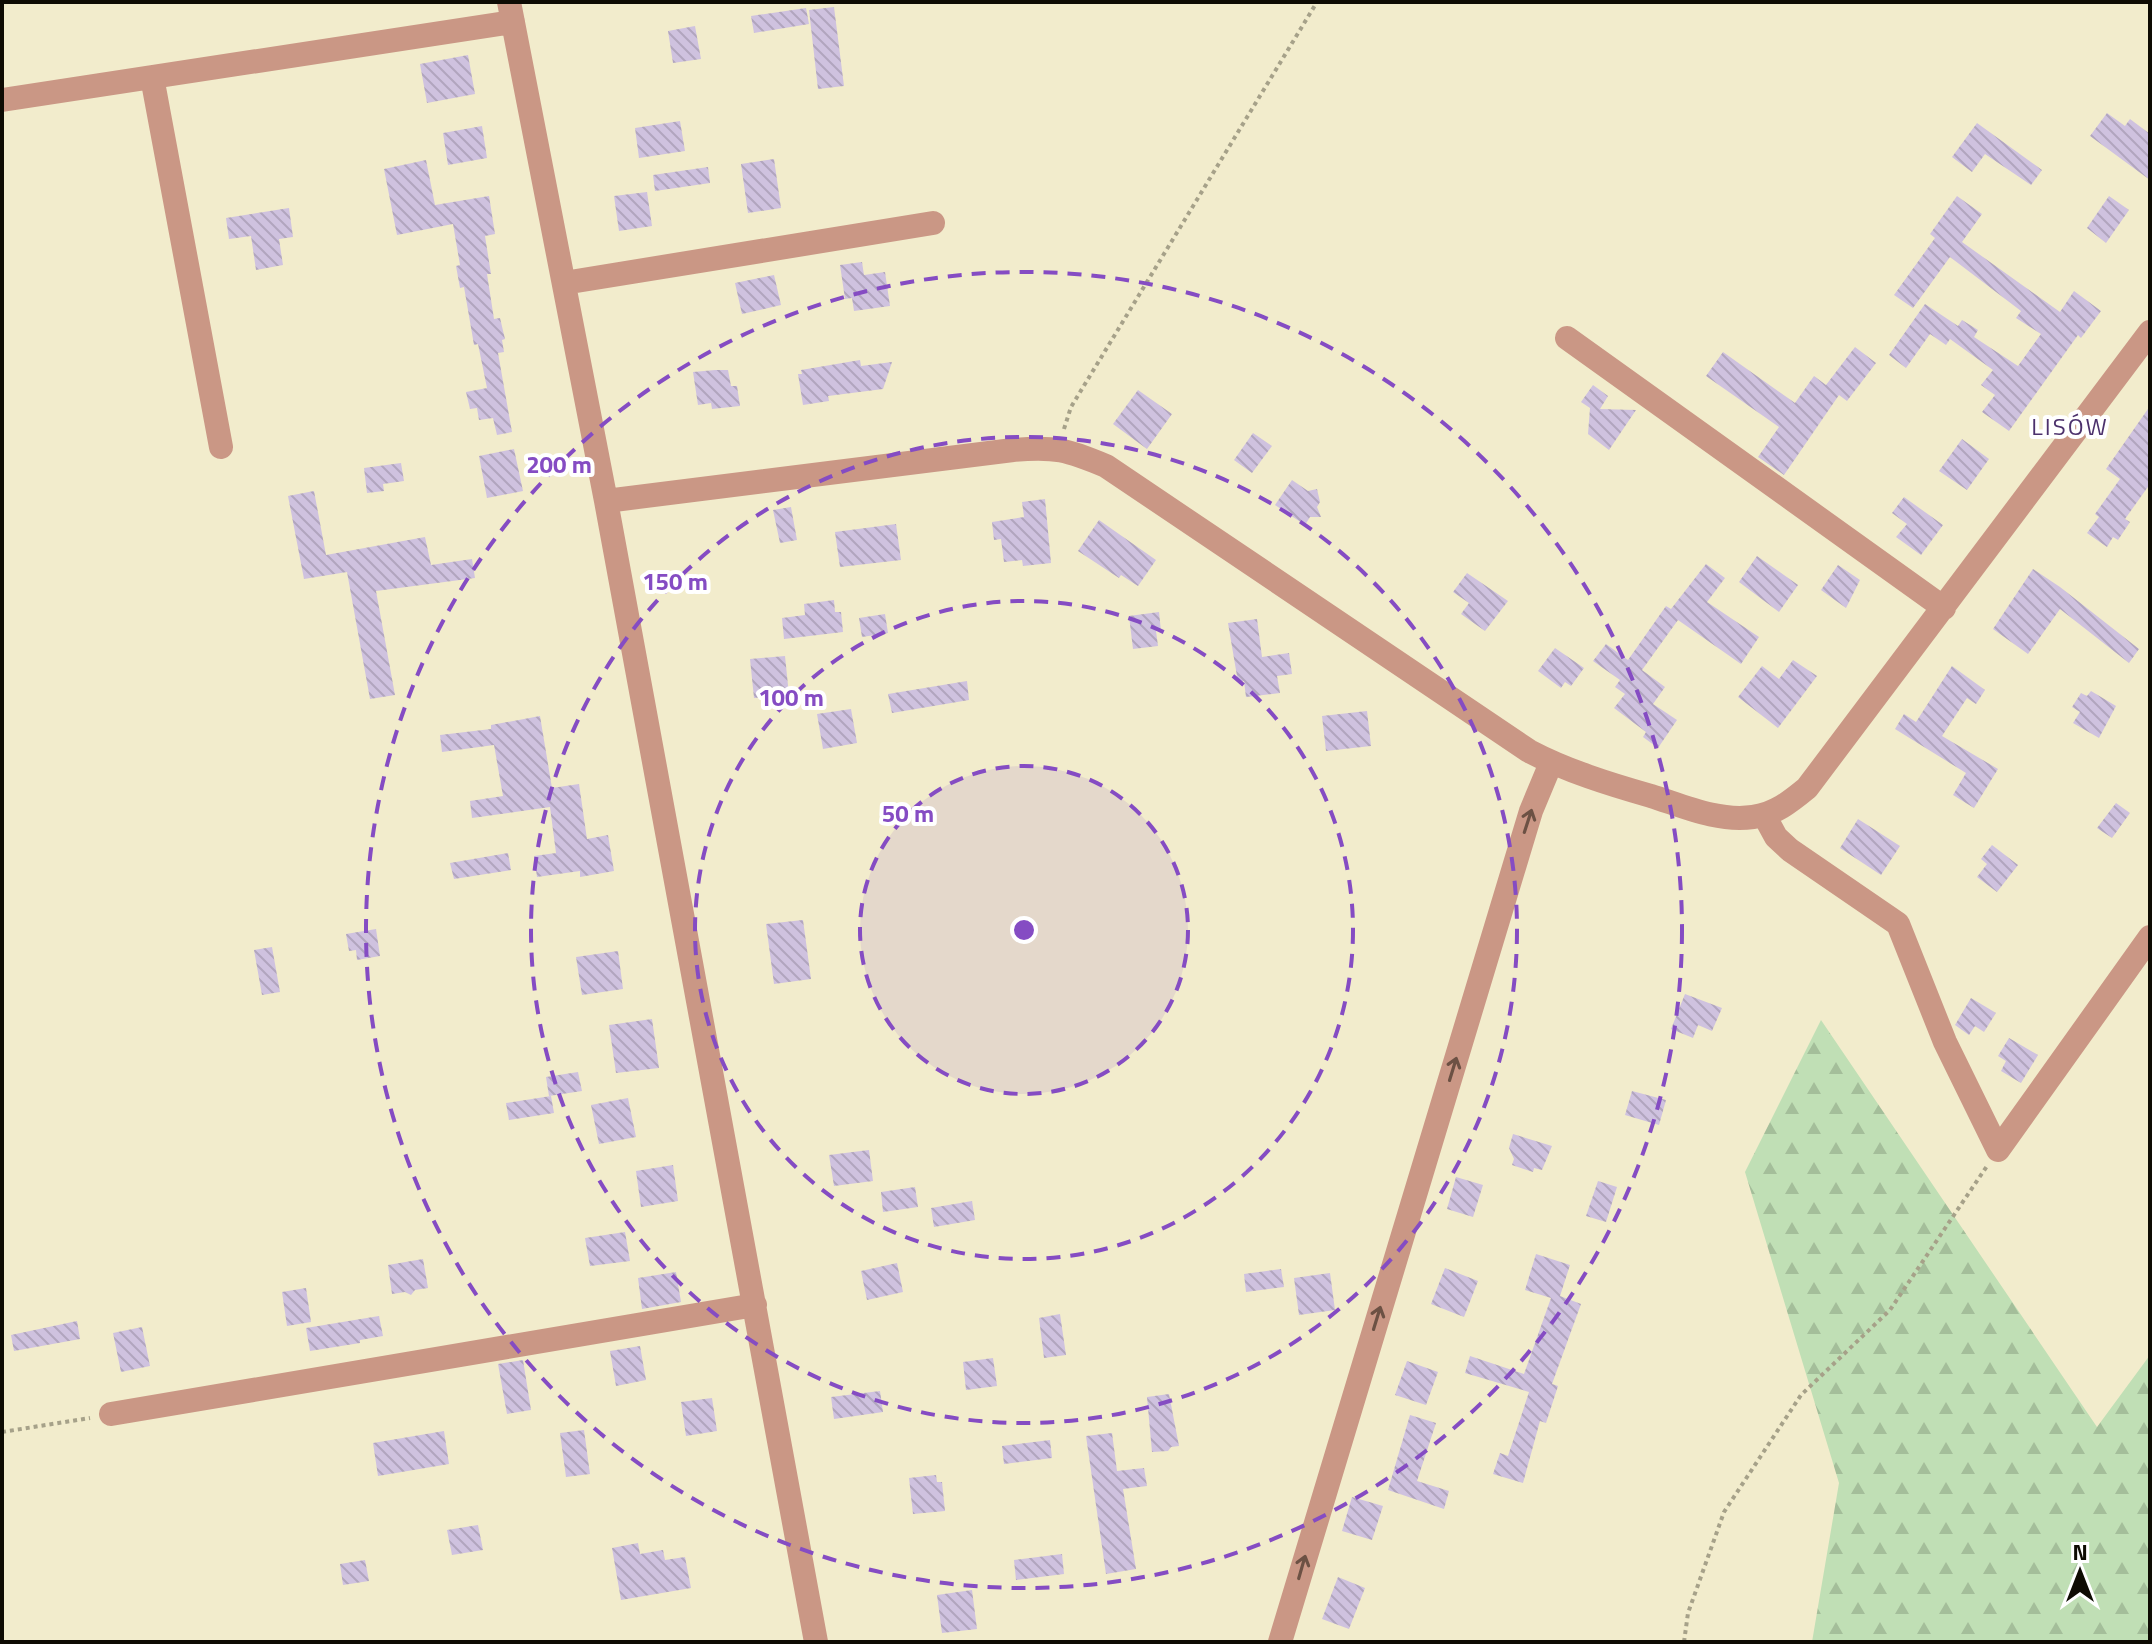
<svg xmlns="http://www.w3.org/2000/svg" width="2152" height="1644" viewBox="0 0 2152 1644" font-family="'Titillium Web',sans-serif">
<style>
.forest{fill:url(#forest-firs)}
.building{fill:url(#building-back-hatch)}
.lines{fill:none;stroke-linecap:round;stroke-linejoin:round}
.path{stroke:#a6a189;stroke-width:4;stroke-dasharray:4 4;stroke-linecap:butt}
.minor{stroke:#ca9785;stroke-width:24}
.oneway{stroke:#6c5144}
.ring{fill:none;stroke:#854cc3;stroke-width:4;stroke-dasharray:14 10}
.labels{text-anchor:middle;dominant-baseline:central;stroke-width:8;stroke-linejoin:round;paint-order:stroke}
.quarter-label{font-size:24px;letter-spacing:2px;fill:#4c316c;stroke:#fff}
.centre{fill:#854cc3;stroke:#fff;stroke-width:4}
.ring-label{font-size:24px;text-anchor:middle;font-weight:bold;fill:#854cc3;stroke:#fff;stroke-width:8;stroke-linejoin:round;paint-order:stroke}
</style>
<defs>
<pattern id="forest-firs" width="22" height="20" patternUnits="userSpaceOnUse" patternTransform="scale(2)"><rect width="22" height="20" fill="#c0dfb5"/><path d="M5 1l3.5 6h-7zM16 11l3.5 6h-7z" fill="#a4be9a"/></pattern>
<pattern id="building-back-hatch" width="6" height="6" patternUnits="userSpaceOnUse" patternTransform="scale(2)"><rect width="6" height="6" fill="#cfc2df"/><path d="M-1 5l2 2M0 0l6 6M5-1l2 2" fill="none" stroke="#b1a5be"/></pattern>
</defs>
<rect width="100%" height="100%" fill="#f2eccc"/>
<!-- forest -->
<path class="forest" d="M1821,1020L2097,1427L2150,1355V1642H1812L1839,1483L1745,1172Z"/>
<!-- building -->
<path class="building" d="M834,7L844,86L818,89L809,10Z
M806,8L809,24L754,33L751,16Z
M695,26L701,59L673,63L668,31Z
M468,55L475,94L427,103L420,64Z
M2107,113L2125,126L2130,119L2150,134V180L2090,136Z
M680,121L685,151L639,158L635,128Z
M1977,123L2042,170L2031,185L1985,154L1972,172L1952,157Z
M482,126L487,158L448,165L443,133Z
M774,159L781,208L748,213L741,164Z
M426,160L435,205L489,196L495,234L485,236L491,274H487L494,319L500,318L505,339L502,340L504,352L498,353L512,432L497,435L493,418L479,420L477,408L470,409L466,392L487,388L478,344L474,345L464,287L460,288L456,266L460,265L453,224L397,235L384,169Z
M708,167L710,183L655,191L653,175Z
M647,192L652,226L619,231L614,196Z
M1957,196L1982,214L1962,242L2060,312L2074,291L2101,311L2081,338L2078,335L2009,431L1982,412L1995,395L1981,385L1993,370L1950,339L1946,345L1930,334L1906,368L1889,355L1925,304L1958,326L1962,320L1978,330L1974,337L2018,366L2041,334L2016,318L2021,311L1950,257L1913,308L1894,295L1935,238L1930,234Z
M2109,196L2129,210L2106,243L2087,228Z
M289,208L293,237L279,239L283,265L256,270L251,236L229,239L226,218Z
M862,262L864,275L885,272L890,306L854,311L852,298L845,299L840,265Z
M774,275L781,305L742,314L735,283Z
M1855,347L1876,363L1847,401L1839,395L1784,475L1758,457L1779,427L1706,376L1723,352L1795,403L1814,376L1826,385Z
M860,360L861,366L892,362L883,389L828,396L829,401L803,405L798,374H802L801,370Z
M715,370H728L731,386H737L740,406L712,409L711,403L698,405L693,372Z
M1593,385L1608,396L1600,409L1636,410L1609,450L1588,434L1590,408L1581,402Z
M1138,390L1172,414L1147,449L1113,424Z
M2150,406V484L2125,519L2130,522L2118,540L2113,537L2107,547L2087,533L2099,517L2095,514L2120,479L2106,469Z
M1253,433L1272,446L1252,473L1234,460Z
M1962,439L1989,459L1967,490L1939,471Z
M514,449L523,491L487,498L479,456Z
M401,463L404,481L383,484L384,491L367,493L364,468Z
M1292,480L1308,491L1317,489L1320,502L1317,507L1321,517H1310L1305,525L1275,505Z
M314,491L326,555L425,537L431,565L472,559L475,578L376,591L395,695L370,699L347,572L304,579L288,496Z
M1904,497L1943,525L1921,555L1896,537L1907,524L1892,513Z
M1045,499L1051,563L1023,566L1022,560L1004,562L1001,539L994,540L992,522L1024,517L1022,502Z
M791,507L797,540L780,543L773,510Z
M1099,520L1156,560L1138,586L1121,575L1119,578L1078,551Z
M896,524L901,560L840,567L835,532Z
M1757,556L1798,585L1779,612L1739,582Z
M1706,564L1725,578L1707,602L1759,637L1741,664L1678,620L1642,670L1665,687L1653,704L1677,720L1658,748L1643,737L1646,732L1614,708L1625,694L1615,687L1620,680L1593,661L1606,644L1628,660L1666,606L1671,609Z
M1838,565L1860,580L1846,608L1821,590Z
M2033,569L2060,587L2139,649L2129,663L2060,609L2028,654L1993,629Z
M1467,573L1508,601L1485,631L1461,614L1469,603L1453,592Z
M834,600L835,612H841L843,632L784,639L782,618L805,615L804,604Z
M1159,612L1161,631H1156L1158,646L1133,649L1129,616Z
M885,614L888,633L862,637L859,618Z
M1257,619L1262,657L1289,653L1292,674L1277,676L1280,693L1246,697L1244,681L1238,682L1228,623Z
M1555,648L1584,668L1571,686L1565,682L1561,688L1538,671Z
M785,656L789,695L754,698L750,659Z
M1793,660L1817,676L1778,728L1738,697L1762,666L1779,679Z
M1952,666L1985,690L1976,704L1967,698L1942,736L1998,769L1974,808L1953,795L1966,773L1895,729L1904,714L1916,722Z
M967,681L969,700L892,713L888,694Z
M2091,691L2116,706L2099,738L2073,723L2080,712L2072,707L2081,693L2087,696Z
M851,709L857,743L823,749L817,714Z
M1367,711L1371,746L1326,751L1322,716Z
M540,716L552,788L579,784L587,839L608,835L614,871L580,877V871L537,877L534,856L556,853L550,807L472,818L470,801L503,796L494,745L442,752L440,735L491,729V725Z
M2116,803L2130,813L2112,838L2097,828Z
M1858,819L1900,846L1881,875L1840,848Z
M1992,845L2018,865L1997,892L1977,877L1987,864L1981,859Z
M508,853L511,870L454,879L450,863Z
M803,920L811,979L774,984L766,924Z
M376,929L380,956L357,960L356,950L349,951L346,934Z
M272,947L280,992L262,995L254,950Z
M618,951L623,989L582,995L576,957Z
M1685,994L1722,1008L1712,1031L1698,1025L1693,1038L1671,1029Z
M1971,998L1996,1013L1984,1032L1975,1026L1969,1035L1955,1025Z
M652,1019L659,1068L616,1073L609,1025Z
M2009,1038L2038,1055L2021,1083L2001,1071L2006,1061L1998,1056Z
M578,1072L582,1091L549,1096L546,1077Z
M1632,1091L1666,1100L1659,1125L1625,1115Z
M551,1096L554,1113L509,1120L506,1103Z
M628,1098L636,1137L599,1144L591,1105Z
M1513,1134L1552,1146L1542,1170L1534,1168L1533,1172L1512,1165L1514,1159L1509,1148Z
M869,1150L873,1181L834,1186L829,1155Z
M673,1165L678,1201L641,1207L636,1171Z
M1456,1177L1483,1185L1473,1217L1447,1209Z
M1598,1181L1617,1187L1606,1222L1586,1216Z
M915,1187L918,1207L883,1212L881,1192Z
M972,1201L975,1220L934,1227L931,1208Z
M625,1232L630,1261L590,1266L585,1238Z
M1536,1254L1570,1265L1560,1296L1581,1304L1552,1384L1558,1386L1546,1423L1540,1421L1523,1483L1493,1474L1500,1453L1508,1456L1529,1392L1465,1373L1470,1356L1524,1374L1551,1298L1525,1290Z
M423,1259L428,1288L415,1290L411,1295L405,1292L392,1294L388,1265Z
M897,1263L903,1292L867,1300L861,1271Z
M1445,1268L1478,1281L1464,1317L1431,1304Z
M1281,1269L1284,1287L1246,1292L1244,1274Z
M676,1272L681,1302L642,1309L638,1278Z
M1330,1273L1335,1310L1299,1315L1294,1278Z
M306,1288L311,1322L287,1326L282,1292Z
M1060,1314L1066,1355L1044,1358L1039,1318Z
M379,1316L383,1336L360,1340V1343L310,1351L306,1328Z
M77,1321L80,1339L14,1351L11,1335Z
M142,1327L150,1366L121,1372L113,1333Z
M640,1346L646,1380L616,1386L610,1351Z
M993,1358L997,1386L966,1390L963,1362Z
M523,1360L531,1410L507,1414L498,1364Z
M1407,1361L1438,1372L1426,1405L1395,1395Z
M880,1391L883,1412L834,1419L831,1397Z
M1169,1394L1179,1446L1171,1447L1168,1451L1152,1452L1147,1397Z
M712,1398L717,1431L686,1436L681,1402Z
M1410,1415L1436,1423L1417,1481L1449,1491L1444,1509L1388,1490Z
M584,1430L590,1474L566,1477L560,1433Z
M444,1431L449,1464L378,1476L373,1443Z
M1112,1433L1117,1471L1144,1468L1147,1486L1123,1489L1136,1569L1106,1574L1086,1436Z
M1050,1440L1052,1458L1004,1464L1002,1446Z
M936,1475L937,1482H942L945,1511L913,1514L909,1478Z
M1352,1497L1383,1506L1372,1540L1342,1531Z
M478,1525L483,1550L452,1555L447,1530Z
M638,1543L640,1554L663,1550L665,1560L685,1557L691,1588L621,1600L612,1548Z
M1062,1554L1064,1574L1016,1580L1014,1560Z
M365,1560L369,1581L343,1585L340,1564Z
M1338,1577L1365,1588L1349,1629L1322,1619Z
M972,1590L977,1629L942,1633L937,1595Z"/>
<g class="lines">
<!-- path -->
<path class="path" d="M1064,429L1071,407L1317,2
M2,1432L90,1418
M1684,1642L1688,1613L1724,1512L1801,1395L1890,1310L1987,1166"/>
<!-- minor -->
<path class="minor" d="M509,2L606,501L816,1642
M152,77L221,447
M2,100L513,22
M564,283L933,223
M1567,338L1944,608
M606,501L1013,450C1055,446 1068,450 1106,466L1529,751C1567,771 1609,784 1651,796C1683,806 1718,822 1753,817C1775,814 1790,802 1807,788L2150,332
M1764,815L1776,837L1790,850L1898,924L1945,1042L1998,1150L2150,937
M111,1414L755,1305
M1280,1642L1531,811L1551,763"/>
</g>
<!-- one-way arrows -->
<defs><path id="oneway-shaft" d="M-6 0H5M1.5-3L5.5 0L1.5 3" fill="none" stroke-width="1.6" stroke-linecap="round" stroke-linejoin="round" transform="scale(2)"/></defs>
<g class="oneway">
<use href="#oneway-shaft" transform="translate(1528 821) rotate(-72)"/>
<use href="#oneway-shaft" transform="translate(1453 1069) rotate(-73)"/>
<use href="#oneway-shaft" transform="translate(1377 1318) rotate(-73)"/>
<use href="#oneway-shaft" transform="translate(1302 1567) rotate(-74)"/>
</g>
<!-- distance rings -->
<circle cx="1024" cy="930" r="164" fill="#854cc3" fill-opacity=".12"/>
<g class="ring">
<circle cx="1024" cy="930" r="164"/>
<circle cx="1024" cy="930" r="329"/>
<circle cx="1024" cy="930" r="493"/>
<circle cx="1024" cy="930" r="658"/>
</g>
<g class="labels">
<!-- quarter labels -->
<g class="quarter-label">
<text x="2070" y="426">LISÓW</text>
</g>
</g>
<circle cx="1024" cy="930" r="12" class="centre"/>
<g class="ring-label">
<text x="559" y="473">200 m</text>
<text x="675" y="590">150 m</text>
<text x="791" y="706">100 m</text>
<text x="908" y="822">50 m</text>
</g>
<!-- border -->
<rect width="2152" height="1644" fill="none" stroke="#0e0b03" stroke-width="8"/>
<!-- north arrow -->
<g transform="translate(2080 1572)" stroke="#ffffff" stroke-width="6" paint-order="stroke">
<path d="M0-6L14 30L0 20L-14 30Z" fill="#0e0b03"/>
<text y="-12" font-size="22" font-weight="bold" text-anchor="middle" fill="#0e0b03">N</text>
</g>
</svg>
